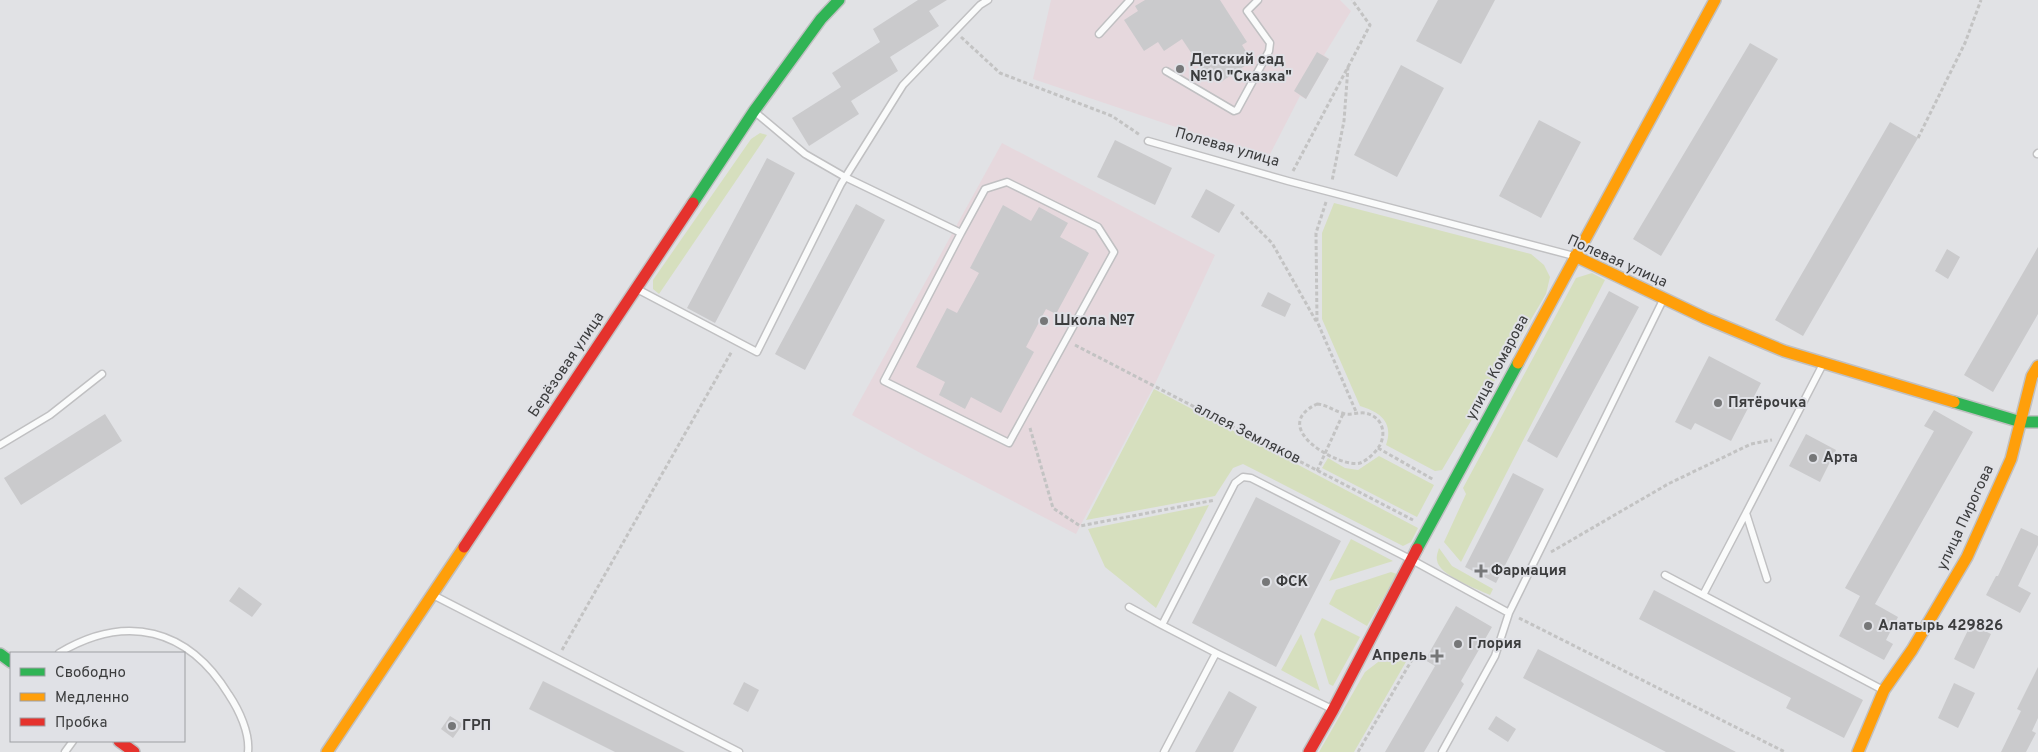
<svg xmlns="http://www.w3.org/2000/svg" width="2038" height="752" viewBox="0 0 2038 752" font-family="Overpass,sans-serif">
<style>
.education{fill:#e6d8dd}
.green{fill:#d6dfbe}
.building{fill:#cacacc}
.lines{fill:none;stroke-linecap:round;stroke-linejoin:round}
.lane-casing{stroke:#c0c0c2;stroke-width:9}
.fast-casing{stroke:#c0c0c2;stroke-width:14}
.slow-casing{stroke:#c0c0c2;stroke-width:14}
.jam-casing{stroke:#c0c0c2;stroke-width:14}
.path{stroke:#c3c3c3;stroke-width:3;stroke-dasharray:4 2.5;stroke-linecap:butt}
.lane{stroke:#fafbfb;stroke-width:6}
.fast{stroke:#30b455;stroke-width:11}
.slow{stroke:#ff9f0a;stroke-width:11}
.jam{stroke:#e5322d;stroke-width:11}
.poi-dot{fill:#767778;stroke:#e0e1e6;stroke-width:2}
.labels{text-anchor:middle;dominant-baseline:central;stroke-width:4;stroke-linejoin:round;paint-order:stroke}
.poi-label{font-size:15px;font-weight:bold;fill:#3c3d3e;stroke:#e0e1e6;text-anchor:start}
.street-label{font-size:15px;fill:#3c3d3e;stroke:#e0e1e6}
</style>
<rect width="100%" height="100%" fill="#e1e2e5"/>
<!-- education -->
<path class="education" d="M1051,0H1340L1351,11L1324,55L1329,59L1306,99L1300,96L1268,158L1033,79Z
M1002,143L1215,255L1154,386L1076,534L924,455L852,415Z"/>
<!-- green -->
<path class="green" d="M760,133L767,135L659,294L653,289V280L751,139Z
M1334,203L1531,254L1544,265L1550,277L1546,294L1442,470L1435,471L1386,445C1394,422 1380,412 1360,406L1322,319V233Z
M1592,273L1605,280L1461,562L1444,542L1466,494L1463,488L1576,278Z
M1154,389L1418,528L1411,542L1403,546L1243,464L1233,468L1215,496L1086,520Z
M1379,456L1434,485L1417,517L1322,468L1328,458L1345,468L1358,470Z
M1209,505L1156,608L1105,567L1088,529Z
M1351,539L1393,561L1329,581Z
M1439,548L1452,566L1493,589L1490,595C1477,589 1438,575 1437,560C1436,556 1438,552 1439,548Z
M1391,572L1397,574L1367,626L1329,604L1336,590Z
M1322,618L1360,637L1333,686L1329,684L1314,634Z
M1301,634L1320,691L1281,670Z
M1393,657L1407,660L1354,752H1319L1365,672L1382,659Z"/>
<!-- building -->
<path class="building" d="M918,0H947L929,11L939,26L890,57L898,71L851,101L859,114L809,146L792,118L841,87L832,73L880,42L873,29Z
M1145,0H1220L1247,42L1242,45L1252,61L1221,82L1211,67L1204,72L1182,39L1164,51L1158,42L1144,51L1124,20L1138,11L1135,6Z
M1438,0H1495L1461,64L1416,41Z
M1750,43L1778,59L1661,256L1633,239Z
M1317,52L1329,59L1306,99L1294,91Z
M1401,65L1444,88L1397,177L1354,155Z
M1539,120L1581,142L1541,218L1499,196Z
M1890,122L1918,138L1803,336L1775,320Z
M1115,140L1172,168L1155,205L1097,177Z
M767,158L795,173L715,323L687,308Z
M1206,189L1235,205L1219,233L1191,217Z
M856,204L885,220L805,370L775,354Z
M1003,205L1031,221L1039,207L1068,223L1060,237L1089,253L1056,314L1046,309L1026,347L1034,352L1001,413L971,397L965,409L939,395L945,382L916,367L947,308L957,313L979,273L970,268Z
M2038,247V314L1993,392L1964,375Z
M1947,249L1960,257L1948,279L1935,271Z
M1609,291L1639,307L1557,458L1527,441Z
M1268,292L1291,304L1285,317L1261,306Z
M1709,356L1761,383L1731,441L1695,423L1691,430L1675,422Z
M1934,410L1973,432L1875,604L1898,617L1886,640L1893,644L1884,660L1839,636L1860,596L1845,588L1934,431L1924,426Z
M105,414L122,441L21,505L4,478Z
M1806,434L1836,450L1820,482L1789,466Z
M1513,473L1544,489L1496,583L1465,567Z
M1256,497L1341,541L1276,667L1192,623Z
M2021,528L2038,536V545L2018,586L2031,593L2020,613L1986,595L1996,576H1998Z
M239,587L262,604L252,617L229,601Z
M1654,590L1863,700L1844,738L1786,708L1791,698L1639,619Z
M1456,606L1492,627L1461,681L1464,684L1424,752H1385L1435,666L1425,660Z
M1971,624L1991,634L1974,669L1954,659Z
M1538,649L1736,752H1666L1523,678Z
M2038,667V718L2032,731L2036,733L2026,752H2001L2021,711L2017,709Z
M543,681L685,752H615L529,709Z
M744,682L759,690L748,712L733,704Z
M1954,683L1975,693L1958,728L1938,718Z
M1229,691L1257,707L1233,752H1195Z
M450,716L463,724L453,738L441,729Z
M1496,716L1516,729L1508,742L1488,729Z"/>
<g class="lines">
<defs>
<path id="lane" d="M1099,34L1130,0
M1166,71L1234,111L1237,110L1269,51L1270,43L1247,11L1258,0
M755,112L805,154L845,177L961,233L985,189L1007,182L1098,227L1114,252L1009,443L884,381L961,233
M1148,141L1288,181L1574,256
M2037,154L2038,153
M637,289L757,352L841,184L903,85L980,5L988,0
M0,445L50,415L102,374
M1665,575L1883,690
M1767,579L1746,513L1823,364
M433,595L739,752
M1703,595L1746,513
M1129,607L1162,625
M59,653C126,613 188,628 229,695C239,710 250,733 248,752
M1216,653L1162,625L1235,483L1243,477L1251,478L1412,560L1509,613
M65,752L73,741
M1164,752L1216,653L1332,709
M1442,752L1495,656L1509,613L1663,300"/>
<path id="fast" d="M693,203L754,111L821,19L839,0
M1954,402L2021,422H2038
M1417,549L1518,363
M0,654L11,662"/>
<path id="slow" d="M1575,256L1705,318L1784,351L1954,402
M1518,363L1715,0
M327,752L464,547
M1858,752L1884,690L1912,650L1967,557L2011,459L2032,376L2038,366"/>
<path id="jam" d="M464,547L693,203
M119,741L134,752
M1309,752L1333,710L1417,549"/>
</defs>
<!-- lane casing -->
<use href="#lane" class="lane-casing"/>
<!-- fast casing -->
<use href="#fast" class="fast-casing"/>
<!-- slow casing -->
<use href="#slow" class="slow-casing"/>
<!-- jam casing -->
<use href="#jam" class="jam-casing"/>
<!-- path -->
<path class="path" d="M961,37L1000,73L1112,116L1140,135
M1348,67L1370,25L1352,0
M1918,138L1965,43L1981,0
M1293,171L1348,67L1344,121L1332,181
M1326,202L1316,233L1317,321L1357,414
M1241,212L1272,243L1316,321
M1075,345L1413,520
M1317,404C1328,405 1332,410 1342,413C1349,416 1357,412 1365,413C1381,416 1387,431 1380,445C1376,452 1368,460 1360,463C1342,469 1266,428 1317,404Z
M1030,428L1053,508L1080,526L1215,500
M1378,448L1434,480
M1317,471L1343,414
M1551,552L1668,484L1751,444L1772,440
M1519,618L1785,752
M562,650L732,351
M1358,752L1413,658"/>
<!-- lane -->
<use href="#lane" class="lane"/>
<!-- fast -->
<use href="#fast" class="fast"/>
<!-- slow -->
<use href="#slow" class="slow"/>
<!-- jam -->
<use href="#jam" class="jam"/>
</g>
<!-- markers -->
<g class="poi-dot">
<circle cx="1180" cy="69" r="5"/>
<circle cx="1044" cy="321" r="5"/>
<circle cx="1718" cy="403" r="5"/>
<circle cx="1813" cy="458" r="5"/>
<path d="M1478.5 563.5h5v5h5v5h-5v5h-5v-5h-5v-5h5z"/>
<circle cx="1266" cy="582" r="5"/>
<circle cx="1868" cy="626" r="5"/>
<circle cx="1458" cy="644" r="5"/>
<path d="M1434.5 648.5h5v5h5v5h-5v5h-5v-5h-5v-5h5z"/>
<circle cx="452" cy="726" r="5"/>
</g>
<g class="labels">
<!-- poi labels -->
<g class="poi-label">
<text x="1190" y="60">Детский сад<tspan x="1190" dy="17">№10 "Сказка"</tspan></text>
<text x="1054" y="321">Школа №7</text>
<text x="1728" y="403">Пятёрочка</text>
<text x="1823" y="458">Арта</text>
<text x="1491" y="571">Фармация</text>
<text x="1276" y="582">ФСК</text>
<text x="1878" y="626">Алатырь 429826</text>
<text x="1468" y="644">Глория</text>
<text x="1427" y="656" text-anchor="end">Апрель</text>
<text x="462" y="726">ГРП</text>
</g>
<!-- street labels -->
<g class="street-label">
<text transform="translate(1227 148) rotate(16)">Полевая улица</text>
<text transform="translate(1617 262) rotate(24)">Полевая улица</text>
<text transform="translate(567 365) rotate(-56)">Берёзовая улица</text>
<text transform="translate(1498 368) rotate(-62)">улица Комарова</text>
<text transform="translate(1247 434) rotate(27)">аллея Земляков</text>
<text transform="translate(1966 518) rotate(-65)">улица Пирогова</text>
</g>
</g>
<!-- legend -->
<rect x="10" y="652" width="175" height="90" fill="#e0e1e6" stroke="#9e9fa3"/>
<rect x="20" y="668" width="25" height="8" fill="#30b455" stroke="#9e9fa3"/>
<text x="55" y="677" font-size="15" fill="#3c3d3e">Свободно</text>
<rect x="20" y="693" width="25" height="8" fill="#ff9f0a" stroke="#9e9fa3"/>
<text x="55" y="702" font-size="15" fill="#3c3d3e">Медленно</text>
<rect x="20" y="718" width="25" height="8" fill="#e5322d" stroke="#9e9fa3"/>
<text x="55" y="727" font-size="15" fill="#3c3d3e">Пробка</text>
</svg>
